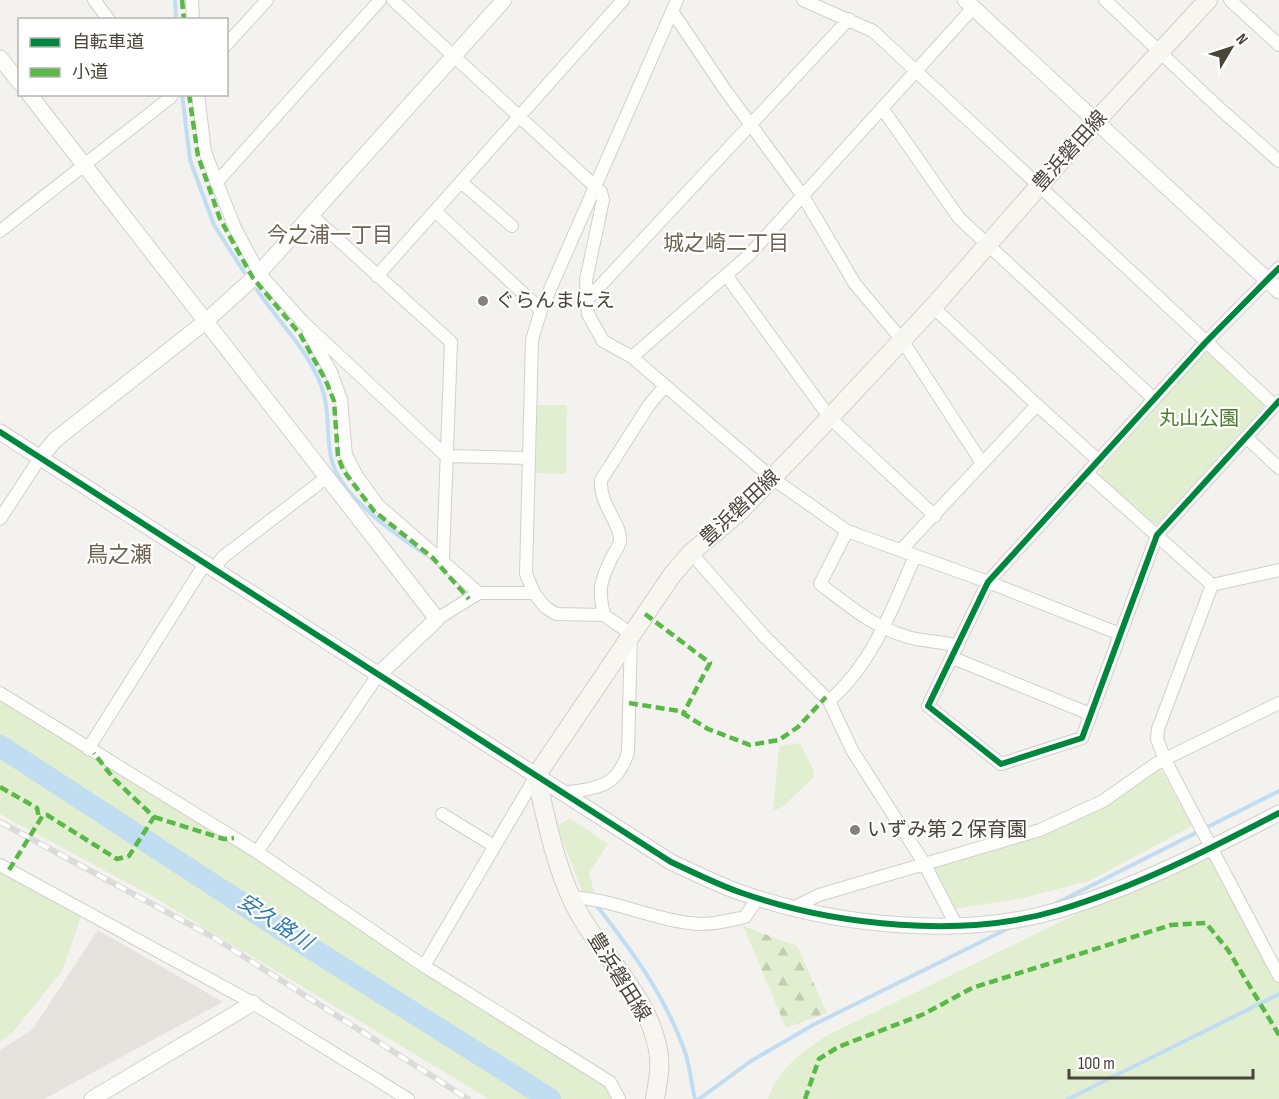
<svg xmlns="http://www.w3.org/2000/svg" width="1279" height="1099" viewBox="0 0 1279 1099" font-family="'Sofia Sans Condensed','Noto Sans JP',sans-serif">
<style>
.green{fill:#e1eecf}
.forest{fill:url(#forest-firs)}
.parking{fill:#e6e3df}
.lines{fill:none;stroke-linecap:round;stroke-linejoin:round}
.stream{stroke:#c0ddf1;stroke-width:4}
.river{stroke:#c0ddf1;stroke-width:22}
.minor-casing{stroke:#d2d0cb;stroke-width:14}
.tertiary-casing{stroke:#d2d0cb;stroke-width:17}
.secondary-casing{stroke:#d3cfc5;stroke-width:20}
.minor{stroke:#fdfdfc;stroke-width:12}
.tertiary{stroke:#fdfdfc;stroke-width:15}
.secondary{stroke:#f7f6f1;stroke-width:18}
.rail-casing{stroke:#dbdbda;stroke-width:6}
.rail{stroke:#fff;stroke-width:4;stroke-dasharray:11;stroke-linecap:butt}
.quiet{stroke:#58b947;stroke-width:4.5;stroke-dasharray:9 4.5;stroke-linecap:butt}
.cycleway-casing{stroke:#fff;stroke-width:10}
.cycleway{stroke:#00873e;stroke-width:6}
.poi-dot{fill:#868178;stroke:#fff;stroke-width:2}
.labels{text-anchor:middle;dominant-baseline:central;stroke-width:4.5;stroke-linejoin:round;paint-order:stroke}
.street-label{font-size:20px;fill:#4b4439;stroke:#fff}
.poi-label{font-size:20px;fill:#4b4439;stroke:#fff;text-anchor:start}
.park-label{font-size:20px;fill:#4a7f2a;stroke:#fff}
.neighbourhood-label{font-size:21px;fill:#6e6250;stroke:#fff}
.water-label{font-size:21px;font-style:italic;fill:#2e7ab2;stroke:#fff}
.quarter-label{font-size:22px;fill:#6e6250;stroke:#fff}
</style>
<defs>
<pattern id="forest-firs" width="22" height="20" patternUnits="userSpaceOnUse" patternTransform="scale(1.5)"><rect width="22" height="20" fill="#e1eecf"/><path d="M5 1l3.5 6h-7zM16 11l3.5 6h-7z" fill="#c3cdb2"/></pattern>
</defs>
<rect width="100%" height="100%" fill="#f4f2ee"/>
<!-- green -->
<path class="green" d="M1204,353H1211L1263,400L1264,406L1159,524L1154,523L1100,476L1101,469Z
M537,405H567L566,474L536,473Z
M0,694L610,1082L617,1099H489L152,896L0,814Z
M800,743L813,769L814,777L782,807L773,811L779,746Z
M1157,763L1192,826L1089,881L1022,898L948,910L927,867L1071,815Z
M570,818L608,844L589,873L595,895L582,891L557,826Z
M1212,848L1279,976V1099H768C779,1067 801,1053 828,1035Z
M0,865L83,911L62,971L12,1033L0,1042Z"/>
<!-- forest -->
<path class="forest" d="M743,926L797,946L827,1013L786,1028Z"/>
<!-- parking -->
<path class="parking" d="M98,930L223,1002L44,1099H0V1050L32,1030Z"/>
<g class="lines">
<!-- stream -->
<path class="stream" d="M175,0L176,20
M182,94L190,160L214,225L244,272
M257,290C279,322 307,349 321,385C330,409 326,433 331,457C338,495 395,534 425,554
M1055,904L1279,791
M597,906C632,951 664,994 684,1049C690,1064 691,1083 695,1099
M699,1099L751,1061L813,1025L1011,927
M1068,1099L1279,994"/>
<!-- river -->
<path class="river" d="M0,746L298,940L550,1099"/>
<defs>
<path id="minor" d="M94,0L109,20
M192,0L193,20
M393,0L601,192L603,200L586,280L588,314L603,341L632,357L772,478L847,531L988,582L1120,634
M803,0L873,31L1275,406
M1105,0L1218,107L1279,161
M1230,0L1279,45
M672,11L723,87L803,196L855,284L902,340L982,463
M226,45L267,0
M198,94L205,152L235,228L259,273L302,321L446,456L529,458
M882,108L959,218L1154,399
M461,182L512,226
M216,183L380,0
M435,211L541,310
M311,215L451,342L443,558
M0,231L171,97L169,94
M1279,268L1205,343L988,582L928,706L1001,764L1082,738L1157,535L1279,401
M726,275L830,418L935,516
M377,276L623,0
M586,301L849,19
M309,333L331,372L341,399L346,455L357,476L378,505L479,593
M632,357L749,255L973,8
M1037,405L1099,461
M1246,437L1279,468
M1088,474L1212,585
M0,519L40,458
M847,531L820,584C848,605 873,627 908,637C925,642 941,641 958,646
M901,550L1037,405L933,307
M691,553L763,635L829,701C873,663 893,607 915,556
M213,570L223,557L327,477
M1212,585L1158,729L1157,739L1165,760L1279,976
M1212,585L1279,570
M604,615C598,588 600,582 612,557C615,552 619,546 620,541C622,524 599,505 601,480L649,405L665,386
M437,619L479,593H534
M953,658L1090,714
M0,693L257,852L424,966L610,1082L619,1099
M829,701L852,750L924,863L956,925
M88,749L204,565
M562,793C595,788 617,789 628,752L631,634L604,615L556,614L545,607L534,593L526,574L532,340L541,310L677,0
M442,814L494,846
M257,852L378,675
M0,865L253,1003L408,1099
M570,897C612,899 649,918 689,923C708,926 726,921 745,917L758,898
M793,908L819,895L1040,830L1103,801L1157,763L1279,703
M424,966L536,776"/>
<path id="tertiary" d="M965,0L1279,291
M0,58L20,83
M29,94L437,619L378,675
M0,432L671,862C695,873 718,885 742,893C836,926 963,939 1059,910C1136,887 1208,850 1279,813
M40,458L55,440L205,322L259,273L504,0
M92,1099L253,1003"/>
<path id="secondary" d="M655,1099C658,1081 662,1063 657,1045C644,987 592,948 570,895C553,857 546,816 536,776L672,575L691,553L738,513L804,445L933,307L1096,121L1208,0"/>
</defs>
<!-- minor casing -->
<use href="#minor" class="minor-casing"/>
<!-- tertiary casing -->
<use href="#tertiary" class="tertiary-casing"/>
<!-- secondary casing -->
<use href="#secondary" class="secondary-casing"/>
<!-- minor -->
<use href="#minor" class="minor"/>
<!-- tertiary -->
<use href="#tertiary" class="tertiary"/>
<!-- secondary -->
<use href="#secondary" class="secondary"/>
<defs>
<path id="rail" d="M0,822L213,937L468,1099"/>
</defs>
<!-- rail casing -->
<use href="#rail" class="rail-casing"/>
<!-- rail -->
<use href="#rail" class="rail"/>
<!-- quiet -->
<path class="quiet" d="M182,0L184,20
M189,94L198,156L220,219L253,278L300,334L326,381L334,401L338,456L343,470L374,511L433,558L469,599
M645,614L710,663L683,714
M629,703L679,711L708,729L750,745L779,740L798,727L826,697
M0,787L37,808L39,818
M154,817L224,839L234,838
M9,870L43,815H47L117,859L129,856L154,817L114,779L94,753
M805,1099L819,1059L838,1047L924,1014L972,988L1171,925L1206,923L1228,950L1279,1035"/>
<defs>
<path id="cycleway" d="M1279,268L1205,343L988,582L928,706L1001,764L1082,738L1157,535L1279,401
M0,432L671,862C695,873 718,885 742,893C836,926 963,939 1059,910C1136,887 1208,850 1279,813"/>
</defs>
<!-- cycleway casing -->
<use href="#cycleway" class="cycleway-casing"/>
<!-- cycleway -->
<use href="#cycleway" class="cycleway"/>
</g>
<!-- markers -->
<g class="poi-dot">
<circle cx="483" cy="301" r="6"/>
<circle cx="855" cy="830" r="6"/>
</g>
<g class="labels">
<!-- street labels -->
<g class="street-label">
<text transform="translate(1070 151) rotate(-48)">豊浜磐田線</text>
<text transform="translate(740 508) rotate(-43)">豊浜磐田線</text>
<text transform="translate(619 977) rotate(58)">豊浜磐田線</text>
</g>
<!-- poi labels -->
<g class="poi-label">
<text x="495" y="301">ぐらんまにえ</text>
<text x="867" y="830">いずみ第２保育園</text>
</g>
<!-- park labels -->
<g class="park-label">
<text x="1199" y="419">丸山公園</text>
</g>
<!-- neighbourhood labels -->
<g class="neighbourhood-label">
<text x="330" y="235">今之浦一丁目</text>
<text x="726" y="243">城之崎二丁目</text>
</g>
<!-- water labels -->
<g class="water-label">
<text transform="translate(275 922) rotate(33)">安久路川</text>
</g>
<!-- quarter labels -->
<g class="quarter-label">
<text x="119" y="555">鳥之瀬</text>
</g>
</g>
<!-- legend -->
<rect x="18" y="18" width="210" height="78" fill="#ffffff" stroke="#b7b4b0" stroke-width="1.5"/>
<rect x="30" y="38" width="30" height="9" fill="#00873e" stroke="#b7b4b0" stroke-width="1.5"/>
<text x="72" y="48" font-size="18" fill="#4b4439">自転車道</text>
<rect x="30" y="68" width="30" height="9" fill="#58b947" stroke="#b7b4b0" stroke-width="1.5"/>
<text x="72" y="78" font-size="18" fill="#4b4439">小道</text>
<!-- north arrow -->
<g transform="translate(1231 48) rotate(51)" stroke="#ffffff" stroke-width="4.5" paint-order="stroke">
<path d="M0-4.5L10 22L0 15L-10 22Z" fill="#4b4439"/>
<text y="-9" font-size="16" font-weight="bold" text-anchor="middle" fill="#4b4439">N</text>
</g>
<!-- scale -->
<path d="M1069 1069v9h184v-9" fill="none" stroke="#4b4439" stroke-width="3"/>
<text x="1078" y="1069" font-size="18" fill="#4b4439" stroke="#ffffff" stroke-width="4.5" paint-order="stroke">100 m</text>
</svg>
